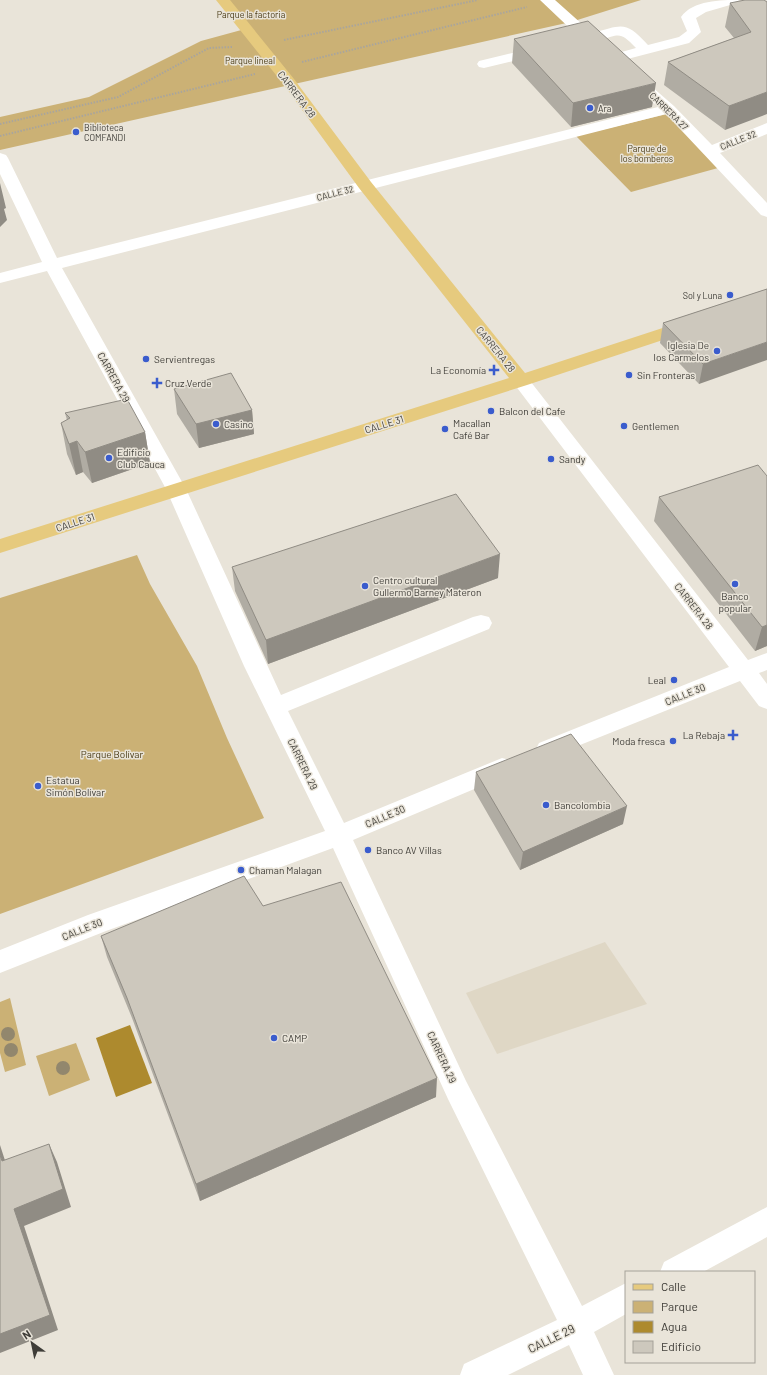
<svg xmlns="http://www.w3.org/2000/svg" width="767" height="1375" viewBox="0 0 767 1375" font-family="Barlow,sans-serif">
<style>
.built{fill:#dfd7c5}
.green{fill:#cbb175}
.water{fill:#ad8a2e}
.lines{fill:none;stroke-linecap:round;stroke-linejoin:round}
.path{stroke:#a9a59d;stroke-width:2;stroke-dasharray:1.5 1.5;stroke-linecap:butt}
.minor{fill:#fff;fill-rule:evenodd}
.major{fill:#e6ca7e;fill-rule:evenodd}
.tree{fill:#92876d}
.wall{fill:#b0aca3}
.shaded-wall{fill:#908c84}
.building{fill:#cdc8bd;stroke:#908c84}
.poi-dot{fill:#3a5ccd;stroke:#e9e4d9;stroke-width:1.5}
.labels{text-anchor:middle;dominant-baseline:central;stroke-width:3;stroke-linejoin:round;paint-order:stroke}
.far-park-label{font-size:9px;fill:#4a3b15;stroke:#e9e4d9}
.far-poi-label{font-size:9px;fill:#3f3d38;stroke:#e9e4d9;text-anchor:start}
.far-street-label{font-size:9px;fill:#3f3d38;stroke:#e9e4d9}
.street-label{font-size:10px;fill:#3f3d38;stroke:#e9e4d9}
.poi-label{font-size:10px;fill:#3f3d38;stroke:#e9e4d9;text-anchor:start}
.park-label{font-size:10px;fill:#4a3b15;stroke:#e9e4d9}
.near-street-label{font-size:12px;fill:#3f3d38;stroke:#e9e4d9}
</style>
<rect width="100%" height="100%" fill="#e9e4d9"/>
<!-- built -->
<path class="built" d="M605,942L647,1004L497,1054L466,993Z"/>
<!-- green -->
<path class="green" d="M223,0H641L571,22L0,150V117L89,97L201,41L245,29Z
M667,114L718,168L631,192L576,136Z
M137,555L150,584L197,666L227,738L264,818L0,914V598Z
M10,998L26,1065L5,1072L0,1053V1002Z
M76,1043L90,1080L49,1096L36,1056Z"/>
<!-- water -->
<path class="water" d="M130,1025L152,1083L116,1097L96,1038Z"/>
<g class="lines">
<!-- path -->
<path class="path" d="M284,40L478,0
M302,62L527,7
M0,124L118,97L209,48L232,47
M0,136L255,74"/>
<!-- minor -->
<path class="minor" d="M540,0H555L592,33C623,25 625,20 648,45L679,37L687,31L681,17C693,0 721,0 739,0L737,3L706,12L696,18L701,32L689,43L612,63L607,62L605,59L607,56L636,48C620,32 621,34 600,40L604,45L602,48C595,50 592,48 587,43L579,45L574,44L572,41L574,38L579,37Z
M542,46L547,47L549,50L547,53L484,68L479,67L477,64L479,61Z
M631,72L636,73L674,106L712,145L767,123V134L720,153L767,203V217L761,215L666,114L62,268L186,489L281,695L473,617L481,615L489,617L492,623L489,629L288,711L344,823L502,758L510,760L513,767L510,774L353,840L466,1081L582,1306L626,1283V1314L594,1332L614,1375H583L569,1345L508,1375H460L464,1364L557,1320L448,1099L333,848L106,931L0,973V950L88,915L325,831L244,666L166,489L47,271L0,283V273L42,262L0,174V153L6,155L8,158L57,258L658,107L626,79L624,76L626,73Z
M521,375L527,377L748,660L767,653V670L759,673L767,684V709L759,706L740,681L555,755L547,758L539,755L536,749L539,743L729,667L515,385L512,381L515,377Z
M767,1207V1237L703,1272H660L664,1262Z"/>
<!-- major -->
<path class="major" d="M216,0H230L294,79L371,182L525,373L684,321L690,319L696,321L699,325L696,329L527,385L0,553V539L509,378L359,188L284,85Z"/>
</g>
<!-- trees -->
<g class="tree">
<circle cx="8" cy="1034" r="7"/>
<circle cx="11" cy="1050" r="7"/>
<circle cx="63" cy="1068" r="7"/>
</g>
<!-- wall -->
<path class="wall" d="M767,2L725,130L664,85L668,62L734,38L725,27L730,3Z
M514,39L652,107L571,127L512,63Z
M767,289L699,384L660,343L663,323Z
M174,389L252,410L254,434L199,448L177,414Z
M65,413L145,432L150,463L92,483L83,472L76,475L67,454L61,423L67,420Z
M767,476V646L755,651L654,521L659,497Z
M232,567L498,578L268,664L235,591Z
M476,772L623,824L520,870L474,790Z
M263,906L436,1097L200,1201L132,1018L107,957L101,936Z"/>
<!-- shaded-wall -->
<path class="shaded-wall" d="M656,83L652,107L571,127L573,103Z
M767,92V114L725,130L729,106Z
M0,183L6,208L4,209L7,220L0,227Z
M767,342V360L699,384L703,364Z
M252,410L254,434L199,448L196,424Z
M145,432L150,463L92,483L85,452Z
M77,441L83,472L76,475L69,444Z
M500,554L498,578L268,664L266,640Z
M767,625V646L755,651L762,627Z
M627,806L623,824L520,870L523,852Z
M437,1078L436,1097L200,1201L196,1184Z
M49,1144L57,1162L71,1207L24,1226L58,1330L0,1353V1334L14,1209Z
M0,1145L11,1179L2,1161L0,1155Z"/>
<!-- building -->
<path class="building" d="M745,0H764L767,2V92L729,106L668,62L751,32L730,3Z
M588,21L656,83L573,103L514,39Z
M767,289V342L703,364L663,323Z
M231,373L252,410L196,424L174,389Z
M127,399L145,432L85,452L77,441L69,444L61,423L70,418L65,413Z
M758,465L767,476V625L762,627L659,497Z
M456,494L500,554L266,640L232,567Z
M571,734L627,806L523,852L476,772Z
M244,876L263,906L341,882L437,1078L196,1184L127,998L101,936Z
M49,1144L63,1189L14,1209L50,1315L0,1334V1155L2,1161Z"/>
<!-- markers -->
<g class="poi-dot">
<circle cx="590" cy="108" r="4"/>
<circle cx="76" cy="132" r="4"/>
<circle cx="730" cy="295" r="4"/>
<circle cx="717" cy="351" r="4"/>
<circle cx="146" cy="359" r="4"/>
<path d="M492 364h4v4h4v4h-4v4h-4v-4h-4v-4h4z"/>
<circle cx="629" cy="375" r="4"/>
<path d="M155 377h4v4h4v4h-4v4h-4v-4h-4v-4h4z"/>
<circle cx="491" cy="411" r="4"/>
<circle cx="216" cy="424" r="4"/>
<circle cx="624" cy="426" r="4"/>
<circle cx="445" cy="429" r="4"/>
<circle cx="109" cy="458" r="4"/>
<circle cx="551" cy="459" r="4"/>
<circle cx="735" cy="584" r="4"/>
<circle cx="365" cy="586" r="4"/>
<circle cx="674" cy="680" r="4"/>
<path d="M731 729h4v4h4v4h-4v4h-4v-4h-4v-4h4z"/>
<circle cx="673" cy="741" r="4"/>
<circle cx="38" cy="786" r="4"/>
<circle cx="546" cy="805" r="4"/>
<circle cx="368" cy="850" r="4"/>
<circle cx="241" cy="870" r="4"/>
<circle cx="274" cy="1038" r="4"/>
</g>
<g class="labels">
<!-- far-park labels -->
<g class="far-park-label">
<text x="251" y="14">Parque la factoria</text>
<text x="250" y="60">Parque lineal</text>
<text x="647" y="148">Parque de<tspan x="647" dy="10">los bomberos</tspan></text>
</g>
<!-- far-poi labels -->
<g class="far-poi-label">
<text x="598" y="108">Ara</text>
<text x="84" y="127">Biblioteca<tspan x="84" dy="10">COMFANDI</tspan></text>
<text x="722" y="295" text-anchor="end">Sol y Luna</text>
</g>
<!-- far-street labels -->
<g class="far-street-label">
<text transform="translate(669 111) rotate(44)">CARRERA 27</text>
<text transform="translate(738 140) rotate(-22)">CALLE 32</text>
<text transform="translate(335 193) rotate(-14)">CALLE 32</text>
</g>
<!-- street labels -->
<g class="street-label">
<text transform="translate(297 94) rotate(53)">CARRERA 28</text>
<text transform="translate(496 349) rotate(51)">CARRERA 28</text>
<text transform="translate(114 377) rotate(61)">CARRERA 29</text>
<text transform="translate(384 424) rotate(-17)">CALLE 31</text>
<text transform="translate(75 522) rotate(-18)">CALLE 31</text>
<text transform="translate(694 606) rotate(52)">CARRERA 28</text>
<text transform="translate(685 694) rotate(-22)">CALLE 30</text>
<text transform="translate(303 764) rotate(64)">CARRERA 29</text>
<text transform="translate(385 816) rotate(-23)">CALLE 30</text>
<text transform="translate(82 929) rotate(-22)">CALLE 30</text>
<text transform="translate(442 1057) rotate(65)">CARRERA 29</text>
</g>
<!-- poi labels -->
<g class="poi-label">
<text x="709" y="345" text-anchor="end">Iglesia De<tspan x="709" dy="12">los Carmelos</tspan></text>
<text x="154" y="359">Servientregas</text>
<text x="486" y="370" text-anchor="end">La Economía</text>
<text x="637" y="375">Sin Fronteras</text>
<text x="165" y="383">Cruz Verde</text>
<text x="499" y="411">Balcon del Cafe</text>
<text x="453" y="423">Macallan<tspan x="453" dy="12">Café Bar</tspan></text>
<text x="224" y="424">Casino</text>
<text x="632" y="426">Gentlemen</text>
<text x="117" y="452">Edificio<tspan x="117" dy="12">Club Cauca</tspan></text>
<text x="559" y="459">Sandy</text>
<text x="373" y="580">Centro cultural<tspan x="373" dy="12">Gullermo Barney Materon</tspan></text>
<text x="735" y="596" text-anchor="middle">Banco<tspan x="735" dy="12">popular</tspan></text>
<text x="666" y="680" text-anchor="end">Leal</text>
<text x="725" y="735" text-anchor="end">La Rebaja</text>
<text x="665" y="741" text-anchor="end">Moda fresca</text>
<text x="46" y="780">Estatua<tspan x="46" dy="12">Simón Bolívar</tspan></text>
<text x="554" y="805">Bancolombia</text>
<text x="376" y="850">Banco AV Villas</text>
<text x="249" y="870">Chaman Malagan</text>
<text x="282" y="1038">CAMP</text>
</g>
<!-- park labels -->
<g class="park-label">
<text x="112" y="754">Parque Bolívar</text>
</g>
<!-- near-street labels -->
<g class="near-street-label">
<text transform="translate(551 1338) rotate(-26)">CALLE 29</text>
</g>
</g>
<!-- legend -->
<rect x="625" y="1271" width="130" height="92" fill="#e9e4d9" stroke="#a5a199"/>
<rect x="633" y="1284" width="20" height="6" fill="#e6ca7e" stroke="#a5a199"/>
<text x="661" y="1291" font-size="12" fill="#3f3d38">Calle</text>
<rect x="633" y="1301" width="20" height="12" fill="#cbb175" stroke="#a5a199"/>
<text x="661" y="1311" font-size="12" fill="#3f3d38">Parque</text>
<rect x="633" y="1321" width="20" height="12" fill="#ad8a2e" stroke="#a5a199"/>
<text x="661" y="1331" font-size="12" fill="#3f3d38">Agua</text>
<rect x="633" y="1341" width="20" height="12" fill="#cdc8bd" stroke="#a5a199"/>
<text x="661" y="1351" font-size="12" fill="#3f3d38">Edificio</text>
<!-- north arrow -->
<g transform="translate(32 1343) rotate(327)" stroke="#e9e4d9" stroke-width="3" paint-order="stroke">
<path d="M0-3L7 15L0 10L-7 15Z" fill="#3f3d38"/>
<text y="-6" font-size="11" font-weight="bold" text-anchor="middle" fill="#3f3d38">N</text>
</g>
</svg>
